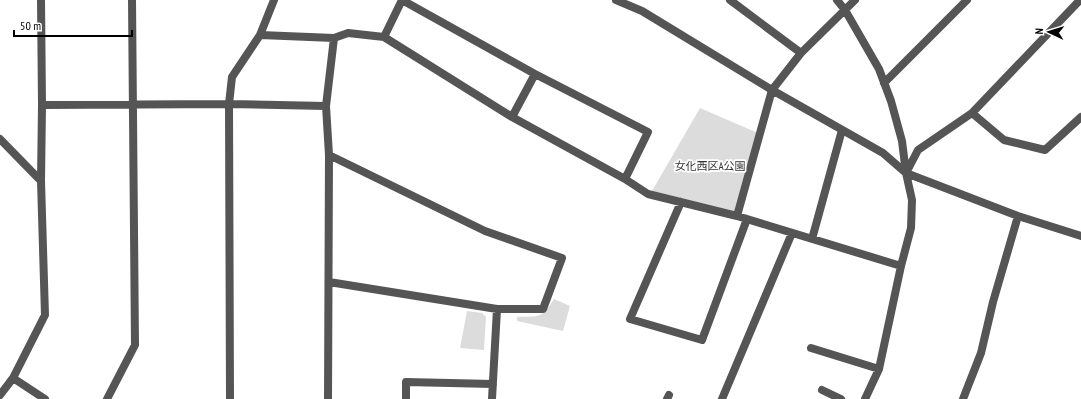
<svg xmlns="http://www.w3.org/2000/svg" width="1081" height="399" viewBox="0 0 1081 399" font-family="'PT Sans Narrow','Noto Sans JP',sans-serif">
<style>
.green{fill:#dcdcdc}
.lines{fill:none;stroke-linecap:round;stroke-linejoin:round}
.minor{stroke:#555;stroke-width:8}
.labels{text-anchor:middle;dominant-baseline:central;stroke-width:3.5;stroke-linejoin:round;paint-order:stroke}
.park-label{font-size:11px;fill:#333;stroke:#fff}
</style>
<rect width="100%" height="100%" fill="#fff"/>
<!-- green -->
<path class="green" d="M700,108L758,133L738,213L652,191Z
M554,299L570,306L563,331L517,321V317C539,316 542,319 554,299Z
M467,311L482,313L486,317L484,350L460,348Z"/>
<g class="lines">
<!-- minor -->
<path class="minor" d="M616,0L642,11L772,90L883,153L906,173L1018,216L1081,236
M730,0L801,53
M837,0L845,10L879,69L891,101L902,141L906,173L912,200L911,228L901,266L879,369L865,399
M260,35L334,38L348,33L384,37L512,117L625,179L648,194L737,216L901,266
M384,37L402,0L535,74L648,132L625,179
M884,83L967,0
M42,105L229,104L326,106
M972,113L1004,140L1045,150L1081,117
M512,117L535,74
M0,139L41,181
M329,155L485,231L562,258L543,309H497L329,282
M906,173L918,150L972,113L1080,0
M681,202L630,319L702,340L747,219
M737,216L772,90L801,53L855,0
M812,239L842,130
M811,348L879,369
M13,378L45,399
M822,390L841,399
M0,395L13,378L45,315L41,181L42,105L41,0
M107,399L135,345L132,0
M230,399L229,104L232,77L260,35L274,0
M328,399L329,155L326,106L334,38
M406,399V382L493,384
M492,399L497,309
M667,399L669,395
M722,399L792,233
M963,399L981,353L993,302L1018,216"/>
</g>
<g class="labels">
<!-- park labels -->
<g class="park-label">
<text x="710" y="166">女化西区A公園</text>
</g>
</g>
<!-- north arrow -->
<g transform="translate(1049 32) rotate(274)" stroke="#ffffff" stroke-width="3" paint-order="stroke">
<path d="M0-3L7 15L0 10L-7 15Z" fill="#000000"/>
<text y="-6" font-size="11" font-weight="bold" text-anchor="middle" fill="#000000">N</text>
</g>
<!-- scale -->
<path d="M14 30v6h118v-6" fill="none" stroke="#000000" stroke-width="2"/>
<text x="20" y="30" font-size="12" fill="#000000" stroke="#ffffff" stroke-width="3" paint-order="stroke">50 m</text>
</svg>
